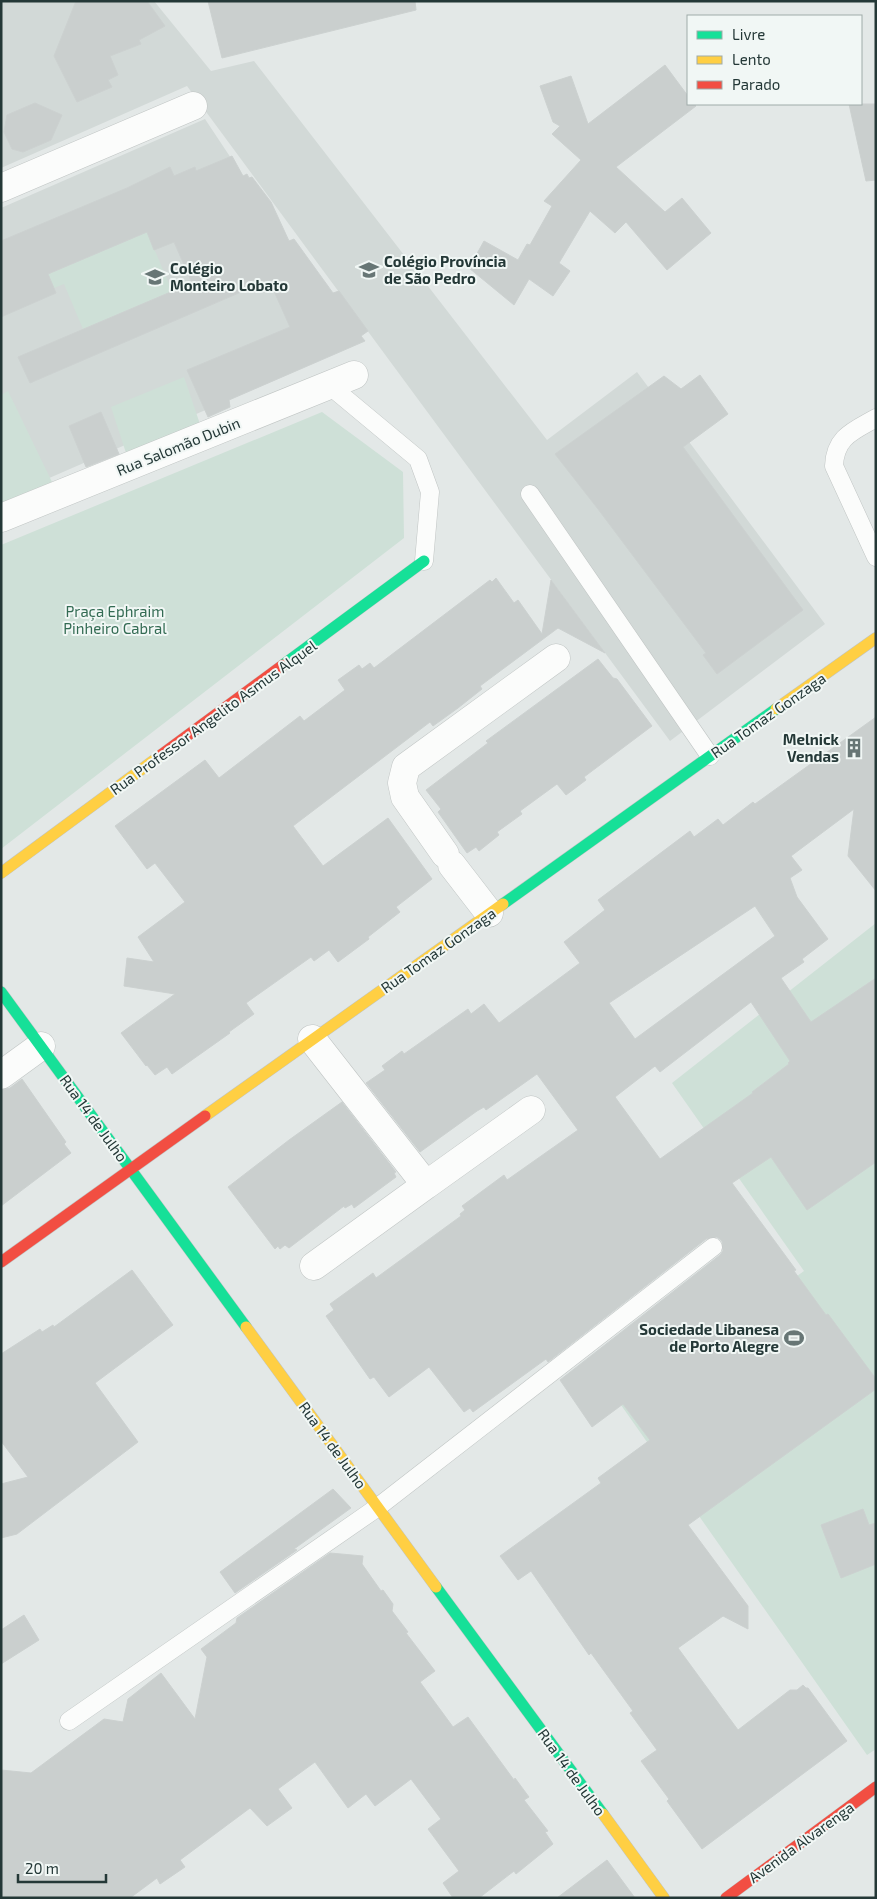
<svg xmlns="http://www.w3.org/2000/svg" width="877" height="1899" viewBox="0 0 877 1899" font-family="'Exo 2',sans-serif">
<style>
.built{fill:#d2d9d7}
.park{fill:#cee0d7}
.building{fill:#cacfce;stroke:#ccd1d0;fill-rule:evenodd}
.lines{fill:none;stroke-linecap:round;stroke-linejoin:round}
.lane-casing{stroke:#c0c5c4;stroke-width:19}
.street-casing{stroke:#c0c5c4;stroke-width:29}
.fast-casing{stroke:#c0c5c4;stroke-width:12}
.slow-casing{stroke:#c0c5c4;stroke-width:12}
.jam-casing{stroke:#c0c5c4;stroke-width:12}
.lane{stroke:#fbfcfb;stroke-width:18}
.street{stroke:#fbfcfb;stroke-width:28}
.fast{stroke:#16e098;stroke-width:11}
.slow{stroke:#ffcf43;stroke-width:11}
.jam{stroke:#f24e42;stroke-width:11}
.labels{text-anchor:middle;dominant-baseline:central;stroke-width:4;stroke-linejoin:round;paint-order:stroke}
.poi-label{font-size:15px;font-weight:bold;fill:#243837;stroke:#f1f7f5;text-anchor:start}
.street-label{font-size:15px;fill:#243837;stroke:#f1f7f5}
.park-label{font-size:15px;fill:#336b53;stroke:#f1f7f5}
</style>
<rect width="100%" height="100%" fill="#e3e8e7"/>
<!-- built -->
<path class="built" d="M1,1H154L211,71L254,61L547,440L637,372L825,624L670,741L187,86L1,168Z
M205,119L355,345L1,499V208Z"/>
<!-- park -->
<path class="park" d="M147,232L172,291L83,329L64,284L54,288L48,274Z
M184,377L201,427L126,453L111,407Z
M8,391L52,482L8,500L1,508V395Z
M322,412L403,472L404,538L1,849V545Z
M876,923V1749L867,1755L621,1405L804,1271L672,1083Z"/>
<!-- building -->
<path class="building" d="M76,1H147L165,26L139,40L141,44L110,56L118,75L108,80L112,87L77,102L54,56Z
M208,1H415L416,10L222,58Z
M665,65L688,96V104H694L696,106L616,167L665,212L682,198L711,233L667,270L626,222L615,233L590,211L559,263L570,271L553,296L529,279L514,305L469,268L484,241L518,260L527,244L530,245L552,206L544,201L581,160L552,134L560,126L553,122L540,86L571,76L588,124Z
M35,103L62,115L51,140L23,152L12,149L4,132L7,115Z
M849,104H876V180L866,181Z
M232,156L243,176L247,174L249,178L252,177L271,202L289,241L294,239L333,293L339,291L368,331L361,336L365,341L229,400L230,407L208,417L187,370L290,327L269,280L30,383L18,357L192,283L174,242L154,250L147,232L48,274L56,293L1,317V241L127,188L170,167L174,176L195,167L196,171Z
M700,375L728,414L683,447L803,610L717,674L703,655L706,653L598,509L555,454L664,376L681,389Z
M101,412L119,454L86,467L69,426Z
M496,578L514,603L518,600L542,634L551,580L605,653L558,628L480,686L482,689L458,708L433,726L430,722L293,826L323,866L388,818L432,879L396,907L400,912L368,937L369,939L338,962L329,950L314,961L311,957L246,1003L254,1014L229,1032L230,1033L172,1074L167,1067L155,1075L147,1065L146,1066L121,1033L175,994L124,986L127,958L154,962L138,937L185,902L155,863L147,869L115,826L205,760L219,778L300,716L304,721L345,690L338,680L359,665L362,669L370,663L374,668L490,580L492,582Z
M598,659L613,678L617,679L652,726L584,777L586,780L566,795L557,784L520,811L522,814L497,832L499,835L479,851L476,847L467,853L438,812L441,809L426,790L488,743L486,741Z
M876,717V891L848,856L854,809L791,856L802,870L790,878L797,897L828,939L802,959L804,962L781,978L811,1022L876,978V1162L807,1210L771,1157L732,1183L796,1270L794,1271L826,1315L828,1314L876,1379V1389L688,1525L748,1606V1629L723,1616L678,1648L738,1730L790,1690H797L803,1685L806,1688H808L847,1741L702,1849L667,1801L669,1799L641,1761L657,1750L630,1713L633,1711L591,1653L589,1655L531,1571L518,1580L500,1556L601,1483L598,1478L650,1440L623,1404L592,1427L560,1380L720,1255L723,1251L722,1241L717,1237L706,1239L548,1362L546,1359L473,1412L470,1408L464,1412L429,1367L389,1397L374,1377L370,1379L326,1316L334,1310L330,1304L373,1273L376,1278L461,1216L460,1214L465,1210L462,1206L504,1175L507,1180L578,1130L537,1074L486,1110L484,1107L477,1111L420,1152L366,1083L385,1070L382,1066L402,1051L404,1054L468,1009L471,1014L484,1004L499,1023L580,963L564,942L605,910L598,900L690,831L694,837L718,819L723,825L753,802L755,804ZM755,906L775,936L635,1039L609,1003ZM751,1002L790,1061L788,1063L789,1064L752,1092L753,1093L660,1159L615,1097L655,1066L660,1072Z
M22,1079L66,1142L64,1144L71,1153L1,1206V1090L10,1088Z
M342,1102L396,1172L394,1173L396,1177L354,1208L352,1204L345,1208L344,1206L289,1248L285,1245L280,1249L278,1246L275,1249L228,1187L289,1140Z
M132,1270L173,1325L95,1383L138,1442L17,1534L1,1538V1484L28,1477L1,1441V1354L40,1329L42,1332L53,1325L54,1327Z
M333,1489L351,1508L294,1549L297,1550L235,1593L220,1572Z
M863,1509L869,1525L876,1523V1564L841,1578L821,1525Z
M330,1553L363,1556L362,1564L381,1591L383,1590L393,1604L392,1611L408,1632L406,1633L435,1671L420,1682L453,1727L468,1717L514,1780L515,1778L529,1797L524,1800L548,1831L545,1832L553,1844L516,1874L514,1871L479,1898H453L443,1883L459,1871L428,1829L441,1819L411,1779L375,1806L366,1794L348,1808L315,1762L278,1789L292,1808L267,1826L250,1808L180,1860L185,1867L160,1884L157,1878L130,1898H1V1770L31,1773L104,1719L123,1722L128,1699L161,1673L195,1719L207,1657L201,1649L236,1623L237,1618Z
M24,1615L39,1640L1,1664V1630Z
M607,1860L635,1898H557Z"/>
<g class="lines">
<defs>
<path id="lane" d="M329,385L418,459L430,492L424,561
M876,418C853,431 835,437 834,466L876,557
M530,494L710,756
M69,1721L378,1507L713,1247"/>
<path id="street" d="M1,188L193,106
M1,518L354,375
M445,854L405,797L402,783L406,767L556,658
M452,865L489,913
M312,1039L426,1185L531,1110
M1,1075L41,1046
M314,1266L426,1185"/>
<path id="fast" d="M283,665L424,561
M503,904L776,709
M1,992L246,1327
M436,1587L603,1814"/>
<path id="slow" d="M776,709L876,638
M1,873L161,755
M205,1116L503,904
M246,1327L436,1587
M603,1814L664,1898"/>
<path id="jam" d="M161,755L283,665
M1,1262L205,1116
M726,1898L876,1787"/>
</defs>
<!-- lane casing -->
<use href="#lane" class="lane-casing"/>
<!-- street casing -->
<use href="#street" class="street-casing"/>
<!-- fast casing -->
<use href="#fast" class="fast-casing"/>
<!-- slow casing -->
<use href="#slow" class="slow-casing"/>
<!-- jam casing -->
<use href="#jam" class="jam-casing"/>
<!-- lane -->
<use href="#lane" class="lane"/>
<!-- street -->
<use href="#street" class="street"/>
<!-- fast -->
<use href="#fast" class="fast"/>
<!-- slow -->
<use href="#slow" class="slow"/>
<!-- jam -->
<use href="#jam" class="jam"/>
</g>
<!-- icons -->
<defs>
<symbol id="school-bare" viewBox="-9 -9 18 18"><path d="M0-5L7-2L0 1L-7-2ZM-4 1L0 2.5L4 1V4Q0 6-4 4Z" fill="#677675" stroke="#f1f7f5" stroke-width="2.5" paint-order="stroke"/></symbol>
<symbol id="building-bare" viewBox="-9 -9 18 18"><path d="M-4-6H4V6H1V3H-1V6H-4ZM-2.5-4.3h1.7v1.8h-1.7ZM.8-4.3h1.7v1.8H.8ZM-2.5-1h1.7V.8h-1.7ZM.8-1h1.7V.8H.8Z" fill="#677675" stroke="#f1f7f5" stroke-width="2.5" paint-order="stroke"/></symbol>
<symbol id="stadium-bare" viewBox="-9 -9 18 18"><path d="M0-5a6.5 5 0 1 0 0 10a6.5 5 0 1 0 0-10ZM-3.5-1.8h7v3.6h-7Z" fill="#677675" stroke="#f1f7f5" stroke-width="2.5" paint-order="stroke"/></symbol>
</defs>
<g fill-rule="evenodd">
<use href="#school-bare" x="355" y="256" width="28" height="28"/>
<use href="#school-bare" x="141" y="263" width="28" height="28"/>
<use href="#building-bare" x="840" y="734" width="28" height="28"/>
<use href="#stadium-bare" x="780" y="1324" width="28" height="28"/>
</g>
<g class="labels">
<!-- poi labels -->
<g class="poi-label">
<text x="384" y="261">Colégio Província<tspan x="384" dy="17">de São Pedro</tspan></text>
<text x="170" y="268">Colégio<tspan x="170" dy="17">Monteiro Lobato</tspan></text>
<text x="839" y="739" text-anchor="end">Melnick<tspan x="839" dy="17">Vendas</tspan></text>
<text x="779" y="1329" text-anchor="end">Sociedade Libanesa<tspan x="779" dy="17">de Porto Alegre</tspan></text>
</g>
<!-- street labels -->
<g class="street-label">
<text transform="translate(178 446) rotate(-22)">Rua Salomão Dubin</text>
<text transform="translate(768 715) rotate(-35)">Rua Tomaz Gonzaga</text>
<text transform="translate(213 717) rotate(-36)">Rua Professor Angelito Asmus Alquel</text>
<text transform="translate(438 950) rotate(-35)">Rua Tomaz Gonzaga</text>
<text transform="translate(94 1118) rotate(54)">Rua 14 de Julho</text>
<text transform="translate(333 1445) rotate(54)">Rua 14 de Julho</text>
<text transform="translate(572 1772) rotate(54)">Rua 14 de Julho</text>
<text transform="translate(801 1842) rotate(-36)">Avenida Alvarenga</text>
</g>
<!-- park labels -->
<g class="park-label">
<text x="115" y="611">Praça Ephraim<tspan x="115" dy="17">Pinheiro Cabral</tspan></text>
</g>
</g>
<!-- border -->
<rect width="877" height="1899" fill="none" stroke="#243837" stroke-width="5"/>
<!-- legend -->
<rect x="687" y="15" width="175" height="90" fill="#f1f7f5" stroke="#9faba9"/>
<rect x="697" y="31" width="25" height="8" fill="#16e098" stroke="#9faba9"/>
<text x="732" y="40" font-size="15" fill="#243837">Livre</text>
<rect x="697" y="56" width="25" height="8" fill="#ffcf43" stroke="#9faba9"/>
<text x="732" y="65" font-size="15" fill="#243837">Lento</text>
<rect x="697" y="81" width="25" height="8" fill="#f24e42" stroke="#9faba9"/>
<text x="732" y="90" font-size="15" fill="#243837">Parado</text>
<!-- scale -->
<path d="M18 1874v8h88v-8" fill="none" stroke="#243837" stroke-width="2.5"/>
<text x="25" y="1874" font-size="15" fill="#243837" stroke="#f1f7f5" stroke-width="4" paint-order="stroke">20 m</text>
</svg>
